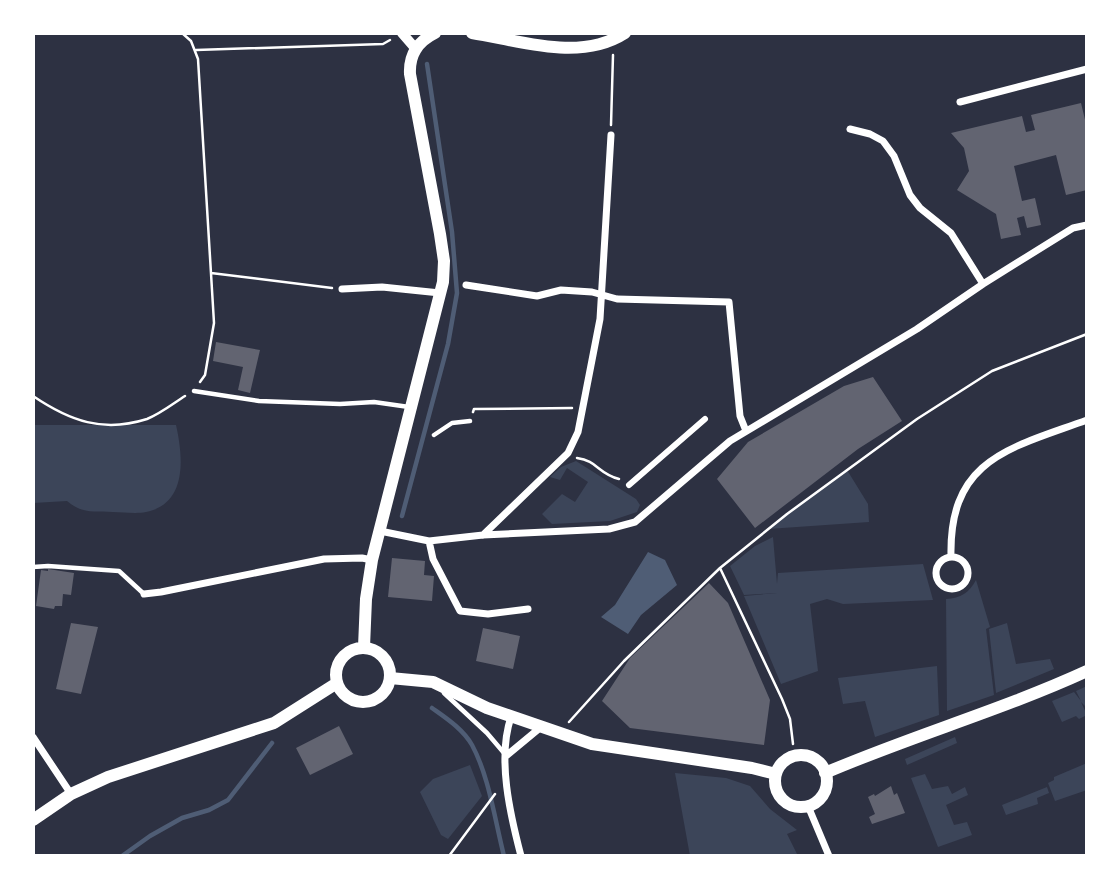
<svg xmlns="http://www.w3.org/2000/svg" width="1120" height="889" viewBox="0 0 1120 889" font-family="'Public Sans',sans-serif">
<style>
.green{fill:#3c4559}
.water{fill:#4f5d75}
.lines{fill:none;stroke-linecap:round;stroke-linejoin:round}
.stream{stroke:#4f5d75;stroke-width:4.5}
.building{fill:#626471}
.path{stroke:#fff;stroke-width:2.5}
.service{stroke:#fff;stroke-width:4.5}
.pedestrian{stroke:#fff;stroke-width:6}
.minor{stroke:#fff;stroke-width:7}
.tertiary{stroke:#fff;stroke-width:10}
.secondary{stroke:#fff;stroke-width:12}
</style>
<rect width="100%" height="100%" fill="#2d3142"/>
<!-- green -->
<path class="green" d="M33,425H176C183,456 188,504 146,512C136,514 123,512 113,512C94,511 82,514 67,501L33,503Z
M576,461L636,499L640,505L637,512L610,521L552,524L542,514L562,494L575,502L588,482L567,468L560,480L550,477L561,467Z
M847,470L868,504L869,522L768,529Z
M773,537L777,584L778,573L923,564L933,600L843,604L827,599L810,604L818,671L781,684L744,596L777,593L744,595L730,566L755,546Z
M976,580L990,627L986,629L994,695L947,711L946,599C961,598 969,593 976,580Z
M1007,623L1016,664L1050,659L1054,669L996,693L989,629Z
M937,666L939,715L875,737L865,701L843,704L838,678Z
M1087,686V708L1081,702L1087,715L1079,719L1076,716L1062,722L1052,701L1074,692L1081,701L1076,691Z
M955,737L957,743L907,765L905,759Z
M1087,763V790L1055,801L1048,783L1054,780V777Z
M470,765L482,796L448,839L441,835L420,792L433,779Z
M675,773L726,778L750,786L770,809L797,830L787,834L798,856H690Z
M925,774L932,789L948,786L952,794L965,787L968,795L946,805L954,825L967,822L972,835L938,847L911,778Z
M1047,787L1049,793L1037,798L1038,804L1006,815L1002,805Z"/>
<!-- water -->
<path class="water" d="M648,552L665,560L677,585L641,615L628,634L601,617L615,605Z"/>
<g class="lines">
<!-- stream -->
<path class="stream" d="M402,516L448,344L457,293L452,232L427,64
M432,708C446,718 463,729 472,745C489,776 495,821 504,856
M122,856L150,836L182,818L209,810L228,800L272,743"/>
</g>
<!-- building -->
<path class="building" d="M1081,103L1087,128V190L1066,195L1056,155L1014,166L1022,201L1035,198L1041,225L1027,228L1024,216L1017,218L1021,235L1001,239L996,214L957,190L969,171L964,148L951,133L1022,116L1026,132L1035,130L1031,115Z
M216,342L260,350L250,393L238,390L243,367L213,361Z
M873,377L902,421L858,449L755,528L717,479L748,442L844,386Z
M392,558L425,561L424,575L434,576L432,601L388,597Z
M48,569L74,573L71,595L63,594L62,606H55L54,609L36,606L41,570L48,571Z
M709,583L728,603L770,700L764,745L630,728L602,701L630,658Z
M71,623L98,627L81,694L56,689Z
M483,628L520,636L513,669L476,661Z
M339,726L353,754L310,775L296,748Z
M891,786L894,795L897,793L905,813L872,824L869,817L875,814L868,797L874,794L875,796Z"/>
<g class="lines">
<!-- path -->
<path class="path" d="M182,33L191,41L198,59L214,323L205,375L200,382
M196,50L383,44L390,40
M611,125L613,55
M211,273L332,288
M33,396C70,421 103,433 147,419C160,414 174,403 185,396
M473,412L474,409L572,408
M577,458C598,461 597,473 619,479
M720,568L782,699L790,719L793,744
M569,722L624,661L720,568L787,514L917,419L992,371L1087,334
M449,856L495,794"/>
<!-- service -->
<path class="service" d="M194,391L259,401L340,404L374,402L409,407
M434,435L452,423L470,421
M33,567L48,566L119,571L144,594
M444,693L487,733L504,753"/>
<!-- pedestrian -->
<path class="pedestrian" d="M629,485L705,419"/>
<!-- minor -->
<path class="minor" d="M960,102L1087,69
M850,129L870,134L883,141L894,156L910,195L920,208L951,233L983,284
M466,285L537,296L561,290L592,292L617,299L729,302L740,416L746,431
M342,289L382,287L440,293
M380,531L429,541L483,535L609,529L635,522L730,441L917,329L983,284L1073,228L1087,225
M483,535L568,453L578,432L600,319L611,135
M429,541L433,559L460,611L488,614L528,609
M951,556C949,458 1011,448 1087,420
M936 573a16 16 0 1 1 32 0a16 16 0 1 1-32 0Z
M144,594L161,592L324,559L362,558L372,560
M511,717C497,758 510,814 521,856
M33,737L71,794
M506,756L541,727
M808,806L829,856"/>
<!-- tertiary -->
<path class="tertiary" d="M402,33L415,48"/>
<!-- secondary -->
<path class="secondary" d="M472,33C521,41 580,62 625,33
M364,647L366,599L372,560L443,282L444,261L440,234L410,74C409,55 417,42 435,33
M336 675a27 27 0 1 1 54 0a27 27 0 1 1-54 0Z
M390,678L433,682L487,708L592,744L752,768L776,774
M775 781a26 26 0 1 1 52 0a26 26 0 1 1-52 0Z
M825,773C911,736 1002,710 1087,671
M33,820L71,794L108,777L274,723L337,683"/>
</g>
<!-- border -->
<rect width="1120" height="889" fill="none" stroke="#ffffff" stroke-width="70"/>
</svg>
